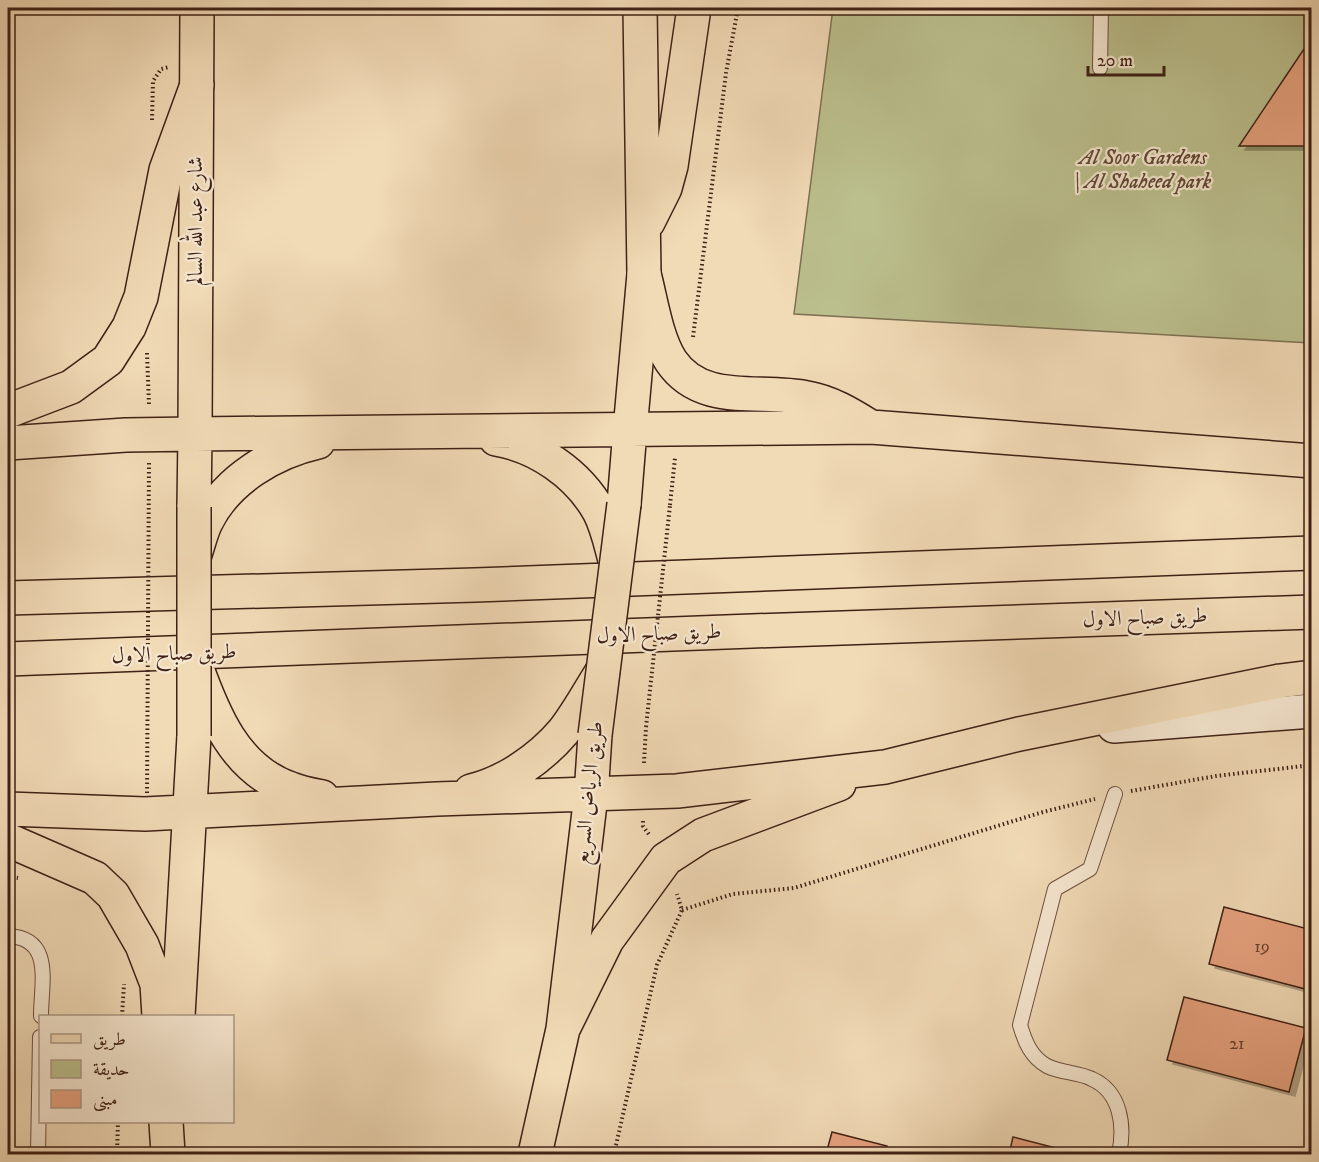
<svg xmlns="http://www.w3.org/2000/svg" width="1319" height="1162" viewBox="0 0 1319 1162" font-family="'IM FELL DW Pica',Amiri,serif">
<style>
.green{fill:#bbbf8d;stroke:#7d7052;stroke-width:1.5}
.building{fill:#e6a27f;stroke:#3f2116;stroke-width:1.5;filter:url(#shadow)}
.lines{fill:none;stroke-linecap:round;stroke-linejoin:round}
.lane-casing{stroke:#6c4f3e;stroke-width:16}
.secondary-casing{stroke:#3f2116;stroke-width:36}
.primary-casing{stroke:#3f2116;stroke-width:36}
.highway-casing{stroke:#3f2116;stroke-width:36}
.path{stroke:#3f2116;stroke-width:4;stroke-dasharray:1.5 3;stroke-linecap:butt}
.lane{stroke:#f6e7d0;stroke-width:14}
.secondary{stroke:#f6e7d0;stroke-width:33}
.primary{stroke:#f1dab6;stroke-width:33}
.highway{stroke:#f1dab6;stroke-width:33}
.highway-bridge-casing{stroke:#3f2116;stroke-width:36;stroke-linecap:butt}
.path-bridge{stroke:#3f2116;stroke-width:4;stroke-dasharray:1.5 3;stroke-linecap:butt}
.highway-bridge{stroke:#f1dab6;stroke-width:33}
.labels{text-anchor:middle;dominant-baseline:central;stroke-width:4.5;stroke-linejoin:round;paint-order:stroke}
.number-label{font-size:18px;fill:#694130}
.park-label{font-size:21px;font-style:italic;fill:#5e4834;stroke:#f6e7d0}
.street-label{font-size:21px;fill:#3f2116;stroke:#f6e7d0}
</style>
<defs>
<filter id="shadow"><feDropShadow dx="6" dy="4" stdDeviation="0" flood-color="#0004"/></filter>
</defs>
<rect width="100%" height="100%" fill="#f1dab6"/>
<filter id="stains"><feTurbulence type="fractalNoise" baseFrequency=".00333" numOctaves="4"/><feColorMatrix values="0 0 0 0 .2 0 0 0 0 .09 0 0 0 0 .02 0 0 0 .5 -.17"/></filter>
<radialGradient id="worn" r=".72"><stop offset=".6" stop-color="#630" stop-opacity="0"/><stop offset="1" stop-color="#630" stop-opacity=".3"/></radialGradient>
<!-- green -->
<path class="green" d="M833,8H1311V343L794,314Z"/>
<!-- building -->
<path class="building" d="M1312,37V146H1239Z
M1224,907L1312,930V981L1309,990L1209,964Z
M1184,997L1306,1028L1289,1092L1167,1060Z
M832,1132L887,1146L885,1154H826Z
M1013,1137L1079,1154H1009Z"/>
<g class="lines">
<defs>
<path id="lane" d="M1100,68L1101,8
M1115,794L1090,869L1055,889L1020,1025C1025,1042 1031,1057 1047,1066C1061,1073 1078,1072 1092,1079C1121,1092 1125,1126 1119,1154
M8,936C54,938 41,983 41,1016
M38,1154L40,1037"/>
<path id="secondary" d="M1114,726L1312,711"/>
<path id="primary" d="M648,222L665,188L671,166L694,8
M630,430L644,274L640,8
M195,434L197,8"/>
<path id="highway" d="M644,274C651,300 656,338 671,361C702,407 761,388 807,398C830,402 850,414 869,426
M8,411L71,387L108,360L129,327L141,297L166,170L197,85
M496,439C538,446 578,474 599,511C608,528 611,546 616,564
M8,443L126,435L195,434L871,427L1312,461
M624,504L630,430
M194,507L195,434
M194,557C198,546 201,532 206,522C227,479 274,452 318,442
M8,598L475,585L1312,553
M8,659L752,631L1312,612
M195,663C213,714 235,770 291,789C301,793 312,795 322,797
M471,791C505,783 540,759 563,732C578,713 590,690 603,670
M8,809L145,814L437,799L677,791L885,767L1019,734L1280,681L1312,677
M8,840L95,878L113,895L142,945L157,984L159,1016
M178,1016L194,736
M563,1029L607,940L666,859L703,835L839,784
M166,1122L168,1154
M535,1154L563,1029L591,795L595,735"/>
</defs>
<!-- lane casing -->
<use href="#lane" class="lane-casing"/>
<!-- secondary casing -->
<use href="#secondary" class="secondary-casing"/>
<!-- primary casing -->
<use href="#primary" class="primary-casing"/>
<!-- highway casing -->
<use href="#highway" class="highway-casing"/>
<!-- path -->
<path class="path" d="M152,120L153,81L161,69L169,67
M693,337L726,73L738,8
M147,353L149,405
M670,505L675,458
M644,763L646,727
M1131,791L1216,776L1312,765
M643,821V826L650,836
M8,876L18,878
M682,910L733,894L794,888L1043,812L1095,799
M122,1016L124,984
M117,1154L118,1122
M614,1154L657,965L682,910L677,894"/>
<!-- lane -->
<use href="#lane" class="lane"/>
<!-- secondary -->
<use href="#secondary" class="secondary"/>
<!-- primary -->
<use href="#primary" class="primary"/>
<!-- highway -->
<use href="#highway" class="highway"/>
<defs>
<path id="highway-bridge" d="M595,735L624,504
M194,736V507"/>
</defs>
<!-- highway-bridge casing -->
<use href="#highway-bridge" class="highway-bridge-casing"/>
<!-- path-bridge -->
<path class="path-bridge" d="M646,727L670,505
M147,793L149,461"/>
<!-- highway-bridge -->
<use href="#highway-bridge" class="highway-bridge"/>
</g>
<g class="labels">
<!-- number labels -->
<g class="number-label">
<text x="1262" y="947">19</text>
<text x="1237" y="1044">21</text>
</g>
<!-- park labels -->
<g class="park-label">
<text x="1143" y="158">Al Soor Gardens<tspan x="1143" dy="24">| Al Shaheed park</tspan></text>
</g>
<!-- street labels -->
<g class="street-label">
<text transform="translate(196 221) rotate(-90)">شارع عبد الله السالم</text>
<text transform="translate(1145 618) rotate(-2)">طريق صباح الاول</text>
<text transform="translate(659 634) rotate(-2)">طريق صباح الاول</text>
<text transform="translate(174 654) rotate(-2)">طريق صباح الاول</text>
<text transform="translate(589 793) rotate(-84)">طريق الرياض السريع</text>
</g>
</g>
<!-- margin -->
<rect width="1319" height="1162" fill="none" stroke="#f1dab6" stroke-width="30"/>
<rect x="9" y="9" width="1301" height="1144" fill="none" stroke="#3f2116" stroke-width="3"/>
<rect x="15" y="15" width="1289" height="1132" fill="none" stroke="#3f2116" stroke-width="1.5"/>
<!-- legend -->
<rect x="39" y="1015" width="195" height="108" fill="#f6e7d0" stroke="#ad9886" stroke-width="1.5"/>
<rect x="51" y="1034" width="30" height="9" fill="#f1dab6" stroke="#ad9886" stroke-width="1.5"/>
<text x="93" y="1045" font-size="18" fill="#3f2116">طريق</text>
<rect x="51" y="1060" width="30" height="18" fill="#bbbf8d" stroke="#ad9886" stroke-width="1.5"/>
<text x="93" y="1075" font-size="18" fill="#3f2116">حديقة</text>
<rect x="51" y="1090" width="30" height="18" fill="#e6a27f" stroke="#ad9886" stroke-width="1.5"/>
<text x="93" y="1105" font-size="18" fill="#3f2116">مبنى</text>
<!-- scale -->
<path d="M1088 66v9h76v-9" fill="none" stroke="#3f2116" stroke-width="3"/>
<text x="1097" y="66" font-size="18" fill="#3f2116" stroke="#f6e7d0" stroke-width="4.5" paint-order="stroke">20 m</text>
<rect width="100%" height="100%" filter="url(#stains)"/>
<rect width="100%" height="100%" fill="url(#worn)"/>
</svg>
